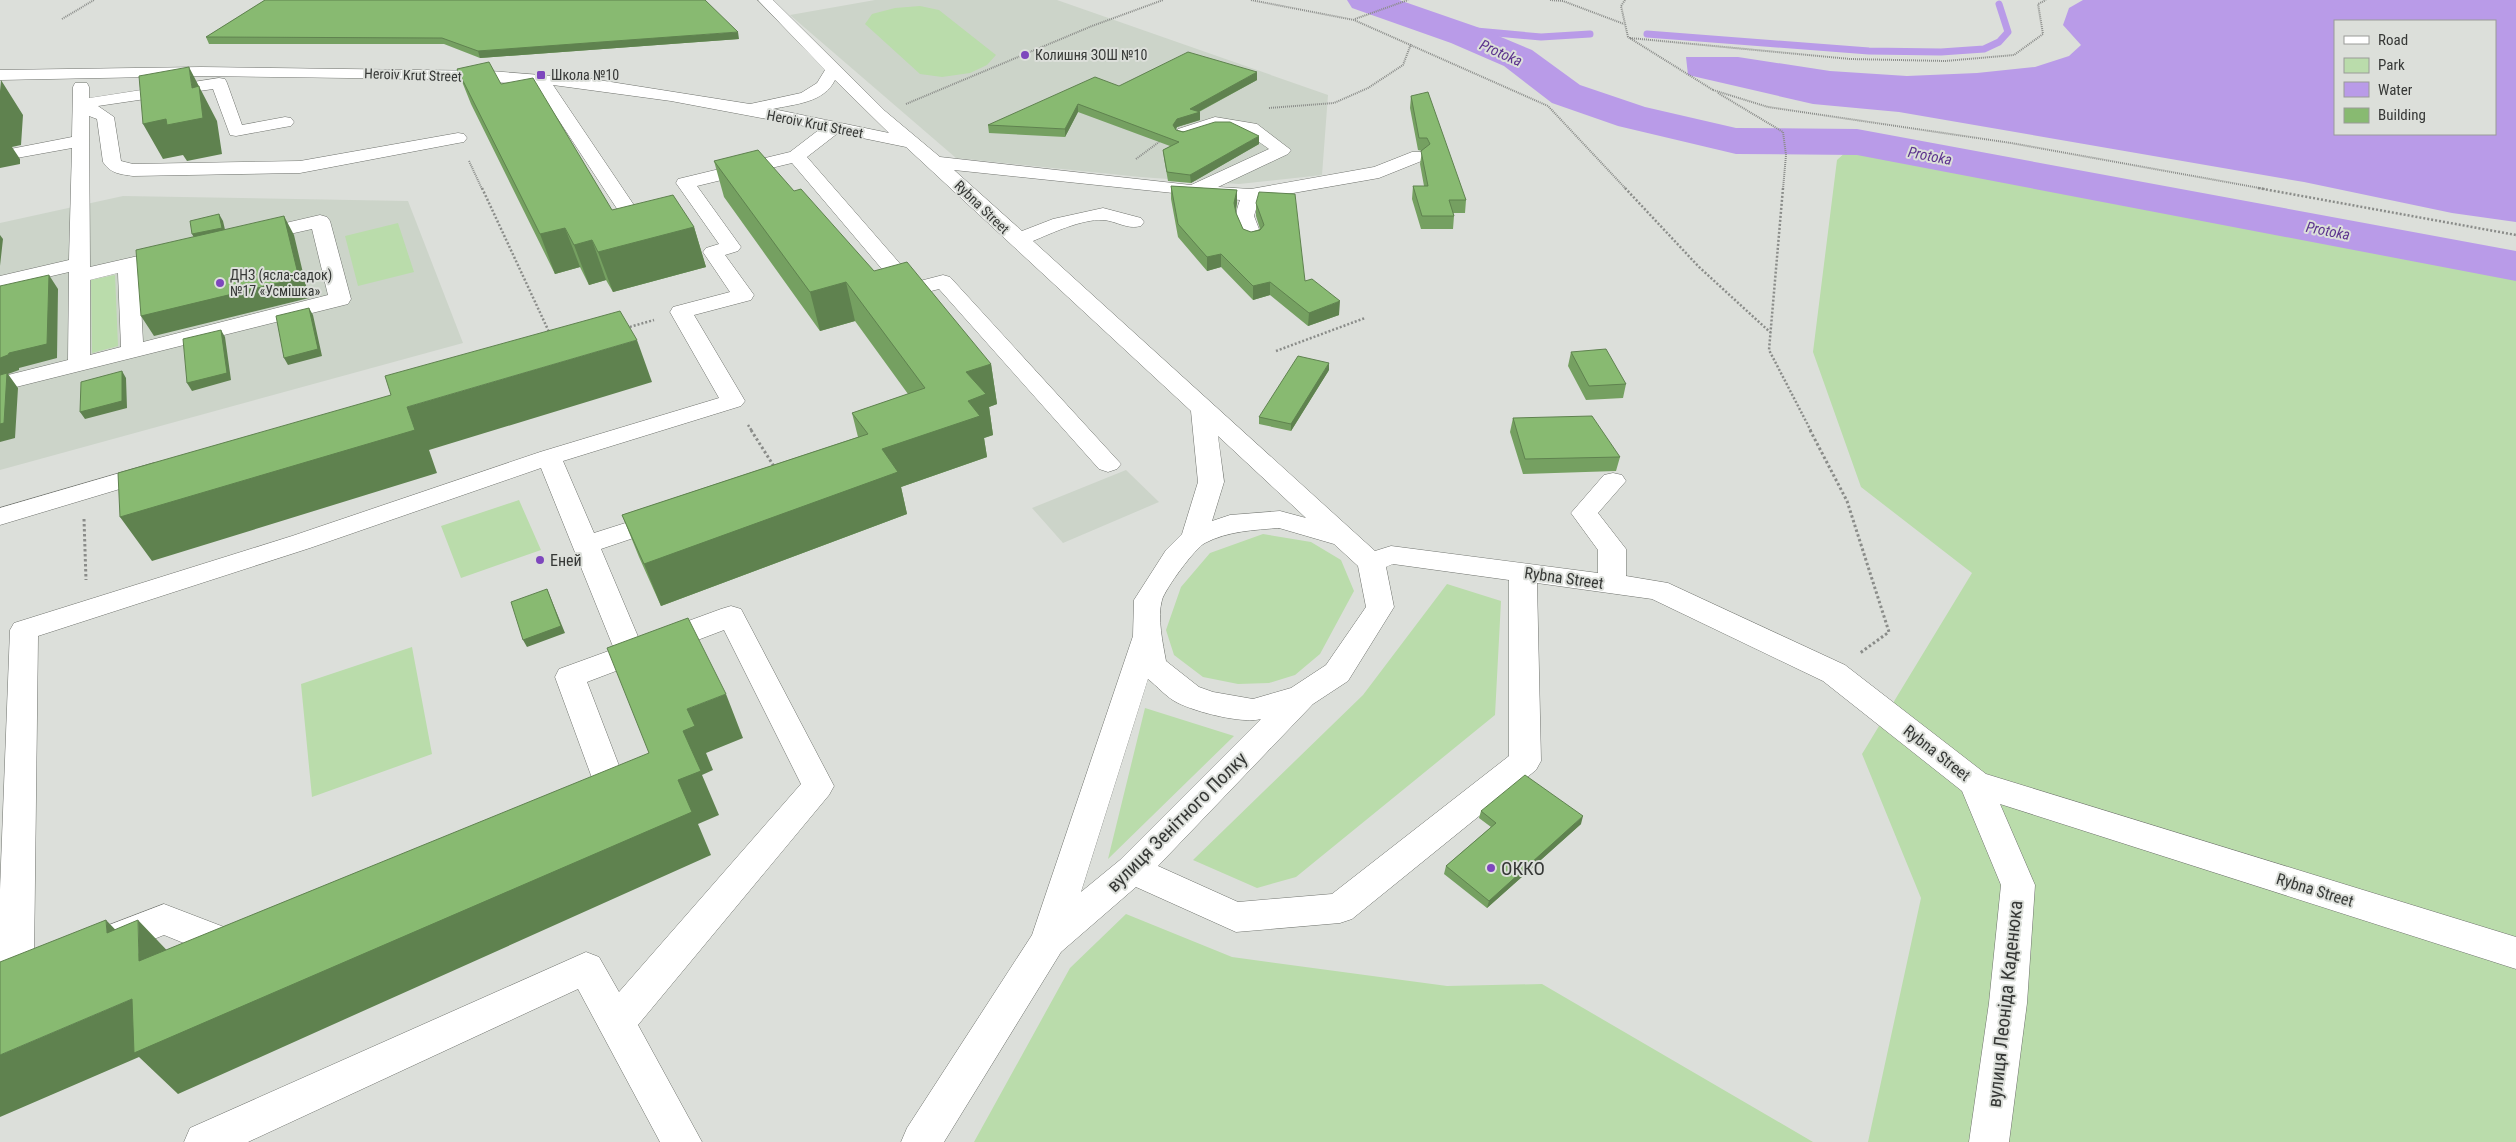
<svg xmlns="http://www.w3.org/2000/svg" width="2516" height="1142" viewBox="0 0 2516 1142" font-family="'Roboto Condensed',sans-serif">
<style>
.built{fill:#ccd4c9}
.green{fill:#badcab}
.water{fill:#b99be8;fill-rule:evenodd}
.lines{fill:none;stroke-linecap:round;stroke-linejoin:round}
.stream{stroke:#b99be8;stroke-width:7}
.river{fill:#b99be8;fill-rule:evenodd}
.minor-casing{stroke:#6f726d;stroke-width:1}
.path-far2{stroke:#8a8c89;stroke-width:2;stroke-dasharray:1 1;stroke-linecap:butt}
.path-far1{stroke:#8a8c89;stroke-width:2.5;stroke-dasharray:2 2;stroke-linecap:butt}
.path{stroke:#8a8c89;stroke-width:3;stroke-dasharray:2.5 2.5;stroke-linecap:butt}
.minor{fill:#fff;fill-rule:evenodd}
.wall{fill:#75a061}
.shaded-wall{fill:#5f824f}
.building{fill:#88ba71;stroke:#5f824f}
.poi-dot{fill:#7e47bd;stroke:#dcdfda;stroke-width:2}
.labels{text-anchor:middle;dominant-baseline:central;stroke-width:4;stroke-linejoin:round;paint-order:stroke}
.far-poi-label{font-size:14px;fill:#363836;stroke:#dcdfda;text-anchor:start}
.far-street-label{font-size:14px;fill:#363836;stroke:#dcdfda}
.far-water-label{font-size:15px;font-style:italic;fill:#5d348e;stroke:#dcdfda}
.poi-label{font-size:16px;fill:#363836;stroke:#dcdfda;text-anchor:start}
.street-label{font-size:16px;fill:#363836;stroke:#dcdfda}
.near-street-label{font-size:19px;fill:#363836;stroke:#dcdfda}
.near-poi-label{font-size:19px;fill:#363836;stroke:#dcdfda;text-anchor:start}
</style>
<rect width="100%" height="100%" fill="#dcdfda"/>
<!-- built -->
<path class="built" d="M875,0H1057L1328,95L1322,175L1239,184L1140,177L956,158L790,15Z
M123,196L408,201L463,343L0,470V223Z
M1126,470L1159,502L1063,543L1032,508Z"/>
<!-- green -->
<path class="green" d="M920,6L939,10L996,55L987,65L970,73L942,77L920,74L865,24L872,14L895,8Z
M1857,142L2516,266V1142H1868L1921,898L1862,754L1972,573L1861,487L1813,352L1837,160Z
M398,223L414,272L358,286L345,236Z
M115,275L118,346L92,353L91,280Z
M519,500L541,550L461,578L441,526Z
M1263,534L1311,542L1341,560L1354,591L1320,654L1295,675L1269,683L1238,684L1203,677L1174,655L1166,630L1181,587L1210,553Z
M1447,584L1501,601L1495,715L1296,877L1257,888L1193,860L1363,695Z
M412,647L432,754L312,797L301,684Z
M1145,708L1234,736L1108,859Z
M1126,914L1232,957L1447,986L1542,984L1813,1142H974L1070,968Z"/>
<!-- water -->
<path class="water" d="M2083,0H2516V222L2452,213L2304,182L1899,112L1813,104L1688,75L1686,57H1738L1830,71L1907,76L1977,73L2035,67L2069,56L2081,45L2063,25L2069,8ZM2335,21H2495V134H2335Z"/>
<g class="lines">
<!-- stream -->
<path class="stream" d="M1443,28L1541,37L1590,34
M1647,34L1869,51L1941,52L1984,49L1999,42L2008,32L1999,4"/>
<!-- river -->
<path class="river" d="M1347,0H1399L1477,27L1532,50L1580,85L1645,107L1736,128L1857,129L2516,251V281L1857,155L1736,154L1618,126L1552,103L1504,66L1451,43L1352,8Z"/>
<defs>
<path id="minor" d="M758,0H773L885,111L940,157L1191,185L1269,149C1254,138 1236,125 1215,128C1202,130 1192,140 1178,137L1175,133L1178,129L1215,117L1257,124L1291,150L1288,154L1218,187L1251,189L1374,167L1412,152H1424L1427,156L1424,160L1379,178L1259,199L1254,216L1262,237L1259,241L1252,243L1245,241C1235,226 1234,216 1240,200L954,170L1022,231L1053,219L1103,208L1141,218L1144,222L1141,226C1127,230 1117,221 1103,220C1082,219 1052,233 1033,241L1375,551L1391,546L1598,573V550L1571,513L1604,475L1613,473L1622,475L1626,481L1598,513L1626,549V576L1668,583L1845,665L1986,774L2516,937V969L2000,804L2035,885L2027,1003L2009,1142H1969L1989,1003L2001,885L1962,791L1823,681L1652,599L1537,583L1541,761L1536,770L1352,919L1340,923L1236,932L1136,887L1061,952L944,1142H901L907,1128L1032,935L1133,636L1134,600L1166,550L1182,534L1198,482L1191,411L906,147L838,133L807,157L916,282L943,275L950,277L1121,464L1117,469L1108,472L1099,469L939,289L912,296L904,295L792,163L697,186L741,247L738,251L725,255L754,295L751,300L694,315L745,401L741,406L563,461L594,533L663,511L672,513L676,519L672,525L601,549L639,639L721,609L731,606L741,609L834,786L829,795L638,1025L702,1142H660L578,989L248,1142H184L190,1128L586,952L599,957L619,992L801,784L724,630L587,682L626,784C621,795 602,806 589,806C586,806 581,803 578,802L573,793L578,784L592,778L555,677L559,669L614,649L541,468L310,548L38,636L34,960L41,963L46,974L41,985L15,995L2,991L0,986V890L10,630L14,623L292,536L540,452L719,398L670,312L673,307L730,292L703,252L706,248L719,244L676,183L678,179L790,152L820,129L671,101L553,85L646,223L643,227H629L535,84L423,79L201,76L0,80V70L201,67L490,71L592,79L750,104L801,93L817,83L825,70ZM835,80L889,133L773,109C795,104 824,103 835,80ZM1218,436L1306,518L1280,511L1230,515L1212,521L1224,482ZM1279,528L1334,544L1358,566L1366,607L1326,665L1291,688L1253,699L1213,692L1199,687L1166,661C1163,644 1157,617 1162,600C1165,589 1195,548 1205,543C1228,531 1254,530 1279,528ZM1393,564L1509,580V756L1332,894L1238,902L1158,866L1313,704L1348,681L1394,607L1386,567ZM1148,679C1157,686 1167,698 1178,703C1196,712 1242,724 1261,719L1120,860L1081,892Z
M219,78L225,79L227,83L242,125L285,117L291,118L294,122L291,126L285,127L236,136L230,135L213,89L98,106L114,117L121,161L133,164L300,161L458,133L464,134L467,138L464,142L458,143L300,173L133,176C120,174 111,174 103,162L97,119L89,116L90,267L173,248L180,250L183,254L180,258L139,268L143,342L328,295L312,229L254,242L247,240L244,236L247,232L320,215L327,217L330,221L351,299L348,304L0,391V377L68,360L69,272L0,288V276L69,260L72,148L0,161V151L72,137L73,87L75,83H87L89,87V98ZM118,273L121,347L90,355V280Z
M154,463L163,466L167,471L163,476L0,525V508Z
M164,904L224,927L239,922L252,926L257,937L252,948L223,959L164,935L109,957L96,952L91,941L96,930Z"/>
</defs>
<!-- minor casing -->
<use href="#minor" class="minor-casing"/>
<!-- path-far2 -->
<path class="path-far2" d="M1251,0L1354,20L1548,106L1626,189
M1550,0L1563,1L1624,24
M1625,0L1621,6L1628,37L1713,90
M62,19L94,0
M1355,19L1408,0
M1630,38L1850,59L1945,61L2014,55L2043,34L2038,4L2046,0
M1713,90L1768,107L2011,143L2265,189
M1718,93L1783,132L1786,155L1783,189
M906,104L1092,26L1163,0
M1269,108L1334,103L1368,88L1403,65L1411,44
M1136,159L1159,142
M469,161L482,189"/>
<!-- path-far1 -->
<path class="path-far1" d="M482,188L550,334
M1625,188L1699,267L1771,333
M1783,188L1769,350L1811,431
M2258,188L2516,235
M626,328L654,320
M1276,351L1365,318
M748,425L752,431"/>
<!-- path -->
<path class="path" d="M751,430L775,468
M1810,430L1847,501L1889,632L1860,653
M84,519L86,580"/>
<!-- minor -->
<use href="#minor" class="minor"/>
</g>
<!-- wall -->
<path class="wall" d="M265,0L739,39L480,58L444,44H209L206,37Z
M457,69L501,84L612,210L694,227L706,267L613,292L606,280L589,285L580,267L555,274L471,104Z
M1257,80L1199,112H1200V120L1177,127L1176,130L1259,144L1191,183L1168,181L1164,158L1163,150L1170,146L1078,112L1065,137L989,133L988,125L1119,86Z
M1411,96L1466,200L1465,213H1453L1454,216L1453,229H1421L1412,199L1413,186H1424L1420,164L1422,151L1418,150L1410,108Z
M714,161L794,191L874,271L991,364L997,404L989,407L993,435L984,438L987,457L901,487L907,514L661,606L639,557L622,515L858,437L852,413L908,394L855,321L820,331L724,197Z
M1171,186L1237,190V203L1236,213L1243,229L1251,232L1260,229L1256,216V203L1305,281L1339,315L1308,326L1270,295L1253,300L1221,267L1207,271L1178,237L1171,199Z
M1571,352L1626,384L1623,398L1586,400L1568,366Z
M1329,370L1291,431L1259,424V417Z
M1513,418L1620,457L1616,471L1523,474L1510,432Z
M1481,811L1581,824L1487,908L1444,874L1446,866L1491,827L1479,818Z"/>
<!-- shaded-wall -->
<path class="shaded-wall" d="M738,32L739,39L480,58L478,51Z
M189,67L217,121L222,154L187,161L183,155L163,159L143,124L192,88Z
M1257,72V80L1196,113L1200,112V120L1177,127L1173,133V125L1177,119L1190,109Z
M1,80L23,115L21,145L12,147L20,159V164L0,168V91Z
M1078,104V112L1065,137V129Z
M1259,136V144L1191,183L1190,175Z
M1237,190V203L1234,216V203Z
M219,214L223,221L226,234L196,241L192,234Z
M284,216L294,235L309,298L154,336L141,316Z
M694,227L706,267L613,292L598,252Z
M565,228L580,267L555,274L540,234Z
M0,235L3,239L0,266Z
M592,240L606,280L589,285L574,245Z
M1221,254V267L1207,271V257Z
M49,275L58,289L57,358L19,368V370L8,374L18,388L15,438L0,442V358L9,353Z
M846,282L855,321L820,331L810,292Z
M1270,282V295L1253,300V286Z
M1340,301L1339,315L1308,326L1309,313Z
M309,308L313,315L322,356L288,365L284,358Z
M221,330L225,337L231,380L192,391L187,383Z
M637,340L652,382L429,450L437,473L152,561L120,517L407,407Z
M1329,363V370L1291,431V424Z
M991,364L997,404L989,407L993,435L984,438L987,457L901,487L907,514L661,606L644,564L882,449L968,401L966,372Z
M122,371L126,378L127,408L85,419L80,412Z
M547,589L565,633L527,647L523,640Z
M726,694L743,738L706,753L713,770L702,775L719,815L698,824L711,855L178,1094L139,1057L0,1117V1055L132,999L678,780L683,731L687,709Z
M1583,816L1581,824L1487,908L1489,901Z
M106,920L139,954L138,920L179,963L181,1004L107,933Z"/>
<!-- building -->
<path class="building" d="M265,0H705L738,32L478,51L442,38L206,37Z
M1188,52L1257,72L1190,109L1200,112L1177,119L1173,125L1176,130L1183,132L1215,122H1230L1259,136L1190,175L1167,172L1163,150L1179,142L1078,104L1065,129L988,125L1095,77L1119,86Z
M489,62L501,84L533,78L612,210L673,195L694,227L598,252L592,240L574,245L565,228L540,234L457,69Z
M189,67L192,88L199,86L203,118L167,125L166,119L143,124L139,76Z
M1428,92L1466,200H1449L1454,216H1422L1413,186H1428L1421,151L1430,144L1427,138H1419L1411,96Z
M758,150L794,191L801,189L874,271L907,262L991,364L966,372L986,394L968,401L980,416L882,449L898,472L644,564L622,515L868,434L852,413L925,388L846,282L810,292L714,161Z
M1171,186L1237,190L1234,203L1236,213L1243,229L1251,232L1260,230L1264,225L1256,203L1259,192L1295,194L1305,281L1312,279L1340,301L1309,313L1270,282L1253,286L1221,254L1207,257L1178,224Z
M219,214L222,228L192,234L190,221Z
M284,216L299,278L141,316L136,250Z
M49,275L47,344L9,353L8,355L0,358V286Z
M309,308L318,349L284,358L276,316Z
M620,311L637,340L407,407L415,430L120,517L118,473L391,395L385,376Z
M221,330L227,373L187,383L183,339Z
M1606,349L1626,384L1589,386L1571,352Z
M1298,356L1329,363L1291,424L1259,417Z
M122,371V401L80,412L81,382Z
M7,373L4,423L0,424V375Z
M1592,416L1620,457L1525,459L1513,418Z
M547,589L561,626L523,640L511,602Z
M688,618L726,694L687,709L695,726L683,731L701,771L678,780L692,812L134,1053L132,999L0,1055V962L106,920L107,933L138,920L139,961L649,753L607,648Z
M1525,775L1583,816L1489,901L1446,866L1496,823L1481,811Z"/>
<!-- markers -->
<g class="poi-dot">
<circle cx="1025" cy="55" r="5"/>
<rect x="536" y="70" width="10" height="10" rx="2.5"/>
<circle cx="220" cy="283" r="5"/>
<circle cx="540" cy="560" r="5"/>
<circle cx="1491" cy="868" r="5"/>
</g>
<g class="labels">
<!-- far-poi labels -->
<g class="far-poi-label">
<text x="1035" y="55">Колишня ЗОШ №10</text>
<text x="551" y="75">Школа №10</text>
<text x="230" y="275">ДНЗ (ясла-садок)<tspan x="230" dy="16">№17 «Усмішка»</tspan></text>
</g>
<!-- far-street labels -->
<g class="far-street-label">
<text transform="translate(413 75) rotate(2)">Heroiv Krut Street</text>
<text transform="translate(815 124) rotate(11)">Heroiv Krut Street</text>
<text transform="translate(982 207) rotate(44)">Rybna Street</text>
</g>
<!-- far-water labels -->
<g class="far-water-label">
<text transform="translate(1501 53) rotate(24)">Protoka</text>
<text transform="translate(1930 156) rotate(11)">Protoka</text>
<text transform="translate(2328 231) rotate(11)">Protoka</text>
</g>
<!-- poi labels -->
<g class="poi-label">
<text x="550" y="560">Еней</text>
</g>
<!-- street labels -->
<g class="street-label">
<text transform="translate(1564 578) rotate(8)">Rybna Street</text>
<text transform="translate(1937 753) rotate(38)">Rybna Street</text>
<text transform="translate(2315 890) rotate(17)">Rybna Street</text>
</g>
<!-- near-street labels -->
<g class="near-street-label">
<text transform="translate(1177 822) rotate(-45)">вулиця Зенітного Полку</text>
<text transform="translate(2005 1004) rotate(-84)">вулиця Леоніда Каденюка</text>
</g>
<!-- near-poi labels -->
<g class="near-poi-label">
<text x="1501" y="868">ОККО</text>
</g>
</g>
<!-- legend -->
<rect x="2334" y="20" width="162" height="115" fill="#dcdfda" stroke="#9a9c98"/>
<rect x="2344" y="36" width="25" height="8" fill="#ffffff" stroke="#9a9c98"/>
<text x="2378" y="45" font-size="15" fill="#363836">Road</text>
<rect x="2344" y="58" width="25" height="15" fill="#badcab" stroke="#9a9c98"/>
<text x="2378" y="70" font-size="15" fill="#363836">Park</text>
<rect x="2344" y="82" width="25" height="15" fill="#b99be8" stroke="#9a9c98"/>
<text x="2378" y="95" font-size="15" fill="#363836">Water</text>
<rect x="2344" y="108" width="25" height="15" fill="#88ba71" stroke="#9a9c98"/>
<text x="2378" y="120" font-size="15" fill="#363836">Building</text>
</svg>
